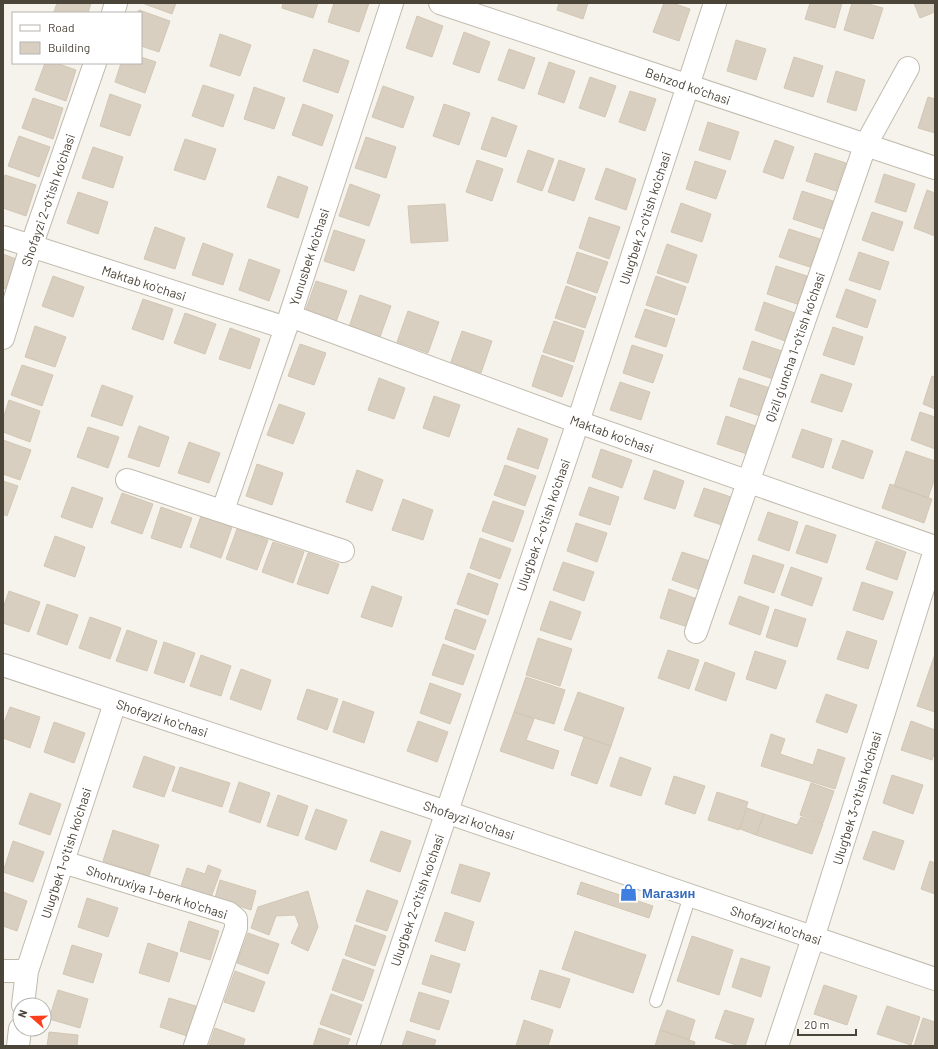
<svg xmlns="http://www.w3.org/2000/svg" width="938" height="1049" viewBox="0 0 938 1049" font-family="Barlow,sans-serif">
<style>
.building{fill:#d8cfc1;stroke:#d3c7b4}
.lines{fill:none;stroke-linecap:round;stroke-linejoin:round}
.service-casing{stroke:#c2bbae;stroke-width:14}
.minor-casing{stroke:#c2bbae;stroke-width:24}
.tertiary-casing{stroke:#c2bbae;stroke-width:24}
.service{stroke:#fff;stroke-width:12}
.minor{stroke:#fff;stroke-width:22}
.tertiary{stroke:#fff;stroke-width:22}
.labels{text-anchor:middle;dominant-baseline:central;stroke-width:4;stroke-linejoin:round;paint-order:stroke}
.street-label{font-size:13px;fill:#4b4439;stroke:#fff}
.shop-label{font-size:13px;font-weight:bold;fill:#366cbe;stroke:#fff;text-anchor:start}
</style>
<rect width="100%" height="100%" fill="#f6f3ec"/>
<!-- building -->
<path class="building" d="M57,3H91L88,13H55L54,12Z
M142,3H176L172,14Z
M283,3H318L313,18L282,8Z
M334,3H369L359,32L328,22Z
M559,3H588L583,19L557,10Z
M664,3H672L690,9L679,41L653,32Z
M810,3H842L835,28L805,19Z
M852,3H865L883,8L873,39L844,30Z
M914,3H935V12L920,18Z
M139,10L170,21L159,52L141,46V13H138Z
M417,16L443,26L432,57L406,48Z
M464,32L490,42L479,73L453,64Z
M220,34L251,45L240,76L210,66Z
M736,40L766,49L756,80L727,71Z
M314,49L349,61L338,93L303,81Z
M509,49L535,58L524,89L498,80Z
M141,57L156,62L145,93L115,82L121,63H141Z
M794,57L823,66L813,97L784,88Z
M549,62L575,71L564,103L538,94Z
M45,63H56L76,70L66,101L35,90Z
M836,71L865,80L856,111L827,102Z
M590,77L616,86L605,117L579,108Z
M203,85L234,95L223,127L192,116Z
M383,86L414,97L403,128L372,117Z
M254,87L285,98L274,129L244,119Z
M630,91L656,99L645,131L619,122Z
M110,94L141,105L130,136L100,126Z
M928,97L935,99V133L918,128Z
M33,98L63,108L53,139L22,128Z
M303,104L333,115L322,146L292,135Z
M444,104L470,113L459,145L433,136Z
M492,117L517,126L506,157L481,149Z
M708,122L739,132L730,160L699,150Z
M19,136L50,147L39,177L8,166Z
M366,137L396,147L386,178L355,168Z
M185,139L216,149L205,180L174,170Z
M775,140L794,147L783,179L763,172Z
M93,147L123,157L113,188L82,178Z
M528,150L554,159L542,191L517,182Z
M815,153L846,163L836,191L806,181Z
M477,160L503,169L492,201L466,192Z
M559,160L585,169L574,201L548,192Z
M695,161L726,171L716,199L686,189Z
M606,168L636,179L626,210L595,199Z
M884,174L915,184L906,212L875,202Z
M5,175L36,185L26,216L3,208V182Z
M278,176L308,187L298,218L267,207Z
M350,184L380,195L369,226L339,216Z
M927,190L935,193V236L914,228Z
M802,191L833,201L823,229L793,219Z
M78,192L108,202L98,234L67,223Z
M681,203L711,214L702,242L671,232Z
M445,204L448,241L411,243L408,206Z
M872,212L903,222L893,251L862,240Z
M589,217L620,227L609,259L579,248Z
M155,227L185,238L175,269L144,259Z
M789,229L820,239L810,267L779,257Z
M334,230L365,240L354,271L324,261Z
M203,243L233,254L223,285L192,275Z
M667,244L697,255L688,283L657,273Z
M577,252L608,262L597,293L567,283Z
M859,252L889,262L880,290L849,280Z
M3,254L16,259L5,289L3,288Z
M249,259L280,270L269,301L239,290Z
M776,266L807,276L797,304L767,294Z
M53,276L84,287L73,317L42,306Z
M656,276L686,287L677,315L646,305Z
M316,281L347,291L336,322L305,312Z
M566,286L596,297L585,328L555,318Z
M846,289L876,300L867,328L836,317Z
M360,295L391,306L380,337L349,327Z
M143,299L173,309L163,340L132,329Z
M764,302L795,313L785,341L755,330Z
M645,309L675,319L666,347L635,337Z
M408,311L439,322L428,353L397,342Z
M185,313L216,324L205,354L174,343Z
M554,321L584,331L574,362L543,352Z
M35,326L66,337L55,367L25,357Z
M833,327L863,337L854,365L823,355Z
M230,328L260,339L250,369L219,359Z
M462,331L492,341L481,373L451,362Z
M752,341L782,351L773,379L743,369Z
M300,344L326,353L314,385L288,376Z
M632,345L663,355L653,383L623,373Z
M542,355L573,366L562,397L532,386Z
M22,365L53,375L42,406L11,395Z
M821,374L852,384L842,412L811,402Z
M932,376L935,377V409L923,404Z
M379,378L405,388L394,419L368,410Z
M739,378L770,388L760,416L730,406Z
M620,382L650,392L641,420L610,410Z
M102,385L133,396L122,426L91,416Z
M434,396L460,405L449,437L423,428Z
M9,400L40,411L30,442L3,432V419Z
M279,404L305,413L293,444L267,435Z
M920,412L935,417V449L911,440Z
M726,416L756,426L747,454L717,444Z
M139,426L169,437L159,467L128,457Z
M88,427L119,437L108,468L77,457Z
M518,428L548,439L538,469L507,459Z
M802,429L832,439L823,468L792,457Z
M3,440L31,450L20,480L3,474Z
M842,440L873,451L863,479L832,468Z
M189,442L220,453L209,483L178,473Z
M601,449L632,460L622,488L592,477Z
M906,451L935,461V478L928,498L894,486Z
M257,464L283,473L272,505L246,496Z
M505,465L536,476L525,506L494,495Z
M357,470L383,480L372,511L346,502Z
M654,470L684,481L675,509L644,499Z
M3,481L18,486L7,516L3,514Z
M890,484L932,499L924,523L882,508Z
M72,487L103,498L92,528L61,517Z
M589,487L619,497L610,525L579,515Z
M704,488L734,498L725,526L694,516Z
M122,493L153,504L142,534L111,523Z
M403,499L433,510L423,540L392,530Z
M493,501L524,511L513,542L482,531Z
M161,507L192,518L181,548L151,538Z
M768,512L798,522L789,551L758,540Z
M201,516L232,527L221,558L190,547Z
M576,523L607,533L597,562L567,551Z
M806,525L836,535L827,563L796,553Z
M237,529L268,540L257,570L226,559Z
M55,536L85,547L75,577L44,566Z
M480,538L511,549L500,579L470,568Z
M876,541L906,552L897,580L866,569Z
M273,542L304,552L293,583L262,572Z
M682,552L713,562L703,591L672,580Z
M308,553L339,564L328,594L297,584Z
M753,555L784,565L774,593L744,583Z
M563,562L594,572L584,601L553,590Z
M791,567L822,578L812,606L781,595Z
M468,573L498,584L488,615L457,604Z
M862,582L893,592L883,620L853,610Z
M372,586L402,597L392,627L361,617Z
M669,589L700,600L691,628L660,618Z
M9,591L40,602L29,632L3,623V608Z
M739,596L769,607L760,635L729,624Z
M550,601L581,612L571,640L540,630Z
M47,604L78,615L67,645L37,634Z
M455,609L486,620L475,650L445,639Z
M775,609L806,619L797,647L766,637Z
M90,617L121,628L110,659L79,648Z
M127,630L157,641L147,671L116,661Z
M847,631L877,641L868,669L837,659Z
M538,638L572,649L560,686L526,675Z
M164,642L195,653L184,683L154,673Z
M443,644L474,655L463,685L432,675Z
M668,650L699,660L689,689L658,678Z
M755,651L786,661L776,689L746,679Z
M935,654V712L917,706Z
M201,655L231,666L221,696L190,686Z
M705,662L735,673L726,701L695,690Z
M241,669L271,680L261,710L230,699Z
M526,677L565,690L554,724L514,712Z
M430,683L461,694L450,724L420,713Z
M307,689L338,699L327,730L297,719Z
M578,692L624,708L611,746L564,730Z
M826,694L857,705L847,733L816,722Z
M343,701L374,712L364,743L333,732Z
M10,707L40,717L30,748L3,738V725Z
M514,712L534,719L526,740L559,751L553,769L500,751Z
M418,721L448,732L437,762L407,751Z
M911,721L935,730V751L932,760L901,750Z
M54,722L85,733L74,763L44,752Z
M771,734L785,739L780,754L813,765L818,749L845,758L835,789L761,766Z
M584,737L611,746L597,784L571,775Z
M144,756L175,767L164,797L133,787Z
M620,757L651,768L641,796L610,786Z
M180,767L230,783L222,807L172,791Z
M892,775L923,785L913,814L883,803Z
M674,776L705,786L695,814L665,804Z
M239,782L270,793L260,823L229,812Z
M811,783L834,791L823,823L800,815Z
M717,792L748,802L739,830L708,820Z
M30,793L61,804L50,835L19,824Z
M278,795L308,806L298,836L267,826Z
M747,808L764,814L756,835L740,829Z
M316,809L347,820L336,850L305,839Z
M764,814L797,825L801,817L823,824L812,854L756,835Z
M113,830L159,845L149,876L103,861Z
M381,831L411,841L400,872L370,861Z
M873,831L904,841L894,870L863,859Z
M13,841L44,852L33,882L3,872Z
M930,861L935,863V894L921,889Z
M460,864L490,873L480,902L451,893Z
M208,865L221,870L210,900L180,889L187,868L205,874Z
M220,880L256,891L251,910L215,898Z
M581,882L653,906L649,918L577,894Z
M367,890L398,901L387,931L356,921Z
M308,891L318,927L308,951L291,943L299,925L295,915L276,916L269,935L251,928L258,907Z
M3,892L27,901L17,931L3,926Z
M87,898L118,908L108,937L78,927Z
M445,912L474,922L465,951L435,941Z
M189,921L219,931L210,960L180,951Z
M355,925L386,936L375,966L345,955Z
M575,931L646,955L633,993L562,969Z
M248,933L279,944L268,974L237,963Z
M692,936L733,950L719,995L677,981Z
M148,943L178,953L169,982L139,973Z
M72,945L102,954L93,983L63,974Z
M431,955L460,964L451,993L422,984Z
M741,958L770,967L761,997L732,987Z
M343,959L374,970L363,1001L332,990Z
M540,970L570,979L560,1008L531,999Z
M235,971L265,982L254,1012L224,1002Z
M824,985L857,996L847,1025L814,1014Z
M58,990L88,999L80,1028L49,1019Z
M419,992L449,1001L439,1030L410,1021Z
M331,994L362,1005L351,1035L320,1024Z
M169,998L199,1007L190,1037L160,1027Z
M887,1006L920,1017L911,1045L877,1034Z
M667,1010L695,1020L689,1040L660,1030Z
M725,1010L754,1019L745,1046H739L715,1038Z
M923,1018L935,1022V1046H914Z
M524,1020L553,1030L548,1046H516Z
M215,1028L245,1039L243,1046H209Z
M319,1028L350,1039L347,1046H313Z
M660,1030L695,1042L694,1046H655Z
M407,1031L436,1040L434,1046H402Z
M49,1032L78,1035L77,1046H47Z"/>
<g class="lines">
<defs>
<path id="service" d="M656,1001L690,896"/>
<path id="minor" d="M440,3L935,168
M113,13L116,3
M3,237L286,328
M290,316L578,422L935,547
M3,338L31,247L95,63
M127,480L343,551
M223,510L290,316L392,3
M696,632L865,146L908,68
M63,862L229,913L236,919V928L195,1046
M3,971H27
M23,1005L27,971L115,703
M18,1046L20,1029
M368,1046L578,422L715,3
M777,1046L813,938L935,550"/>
<path id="tertiary" d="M3,665L446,812L935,979"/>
</defs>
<!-- service casing -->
<use href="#service" class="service-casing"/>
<!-- minor casing -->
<use href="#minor" class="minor-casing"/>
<!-- tertiary casing -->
<use href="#tertiary" class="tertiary-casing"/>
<!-- service -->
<use href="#service" class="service"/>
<!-- minor -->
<use href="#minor" class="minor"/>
<!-- tertiary -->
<use href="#tertiary" class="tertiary"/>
</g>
<!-- icons -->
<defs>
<symbol id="shop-bare" viewBox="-9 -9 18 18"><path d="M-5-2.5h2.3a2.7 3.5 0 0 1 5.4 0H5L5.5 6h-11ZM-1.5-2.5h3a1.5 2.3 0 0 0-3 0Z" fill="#3f7fe0" stroke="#fff" stroke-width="2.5" paint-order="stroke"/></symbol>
</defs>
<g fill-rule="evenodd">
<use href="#shop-bare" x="616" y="880" width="25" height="25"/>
</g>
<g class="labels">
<!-- street labels -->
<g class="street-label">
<text transform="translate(688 86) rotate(19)">Behzod ko‘chasi</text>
<text transform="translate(48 200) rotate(-71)">Shofayzi 2-o'tish ko'chasi</text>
<text transform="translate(645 218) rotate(-72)">Ulug'bek 2-o'tish ko'chasi</text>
<text transform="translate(309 257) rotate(-72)">Yunusbek ko'chasi</text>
<text transform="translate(144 283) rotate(18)">Maktab ko'chasi</text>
<text transform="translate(795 347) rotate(-71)">Qizil g'uncha 1-o'tish ko'chasi</text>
<text transform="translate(612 434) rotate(20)">Maktab ko'chasi</text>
<text transform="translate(543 525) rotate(-71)">Ulug'bek 2-o'tish ko'chasi</text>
<text transform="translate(162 718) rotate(18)">Shofayzi koʻchasi</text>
<text transform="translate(857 798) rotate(-73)">Ulug'bek 3-o'tish ko'chasi</text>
<text transform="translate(469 820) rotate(19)">Shofayzi koʻchasi</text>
<text transform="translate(66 853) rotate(-72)">Ulug'bek 1-o'tish ko'chasi</text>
<text transform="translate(157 892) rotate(18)">Shohruxiya 1-berk koʻchasi</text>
<text transform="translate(417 900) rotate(-71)">Ulug'bek 2-o'tish ko'chasi</text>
<text transform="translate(776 925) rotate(19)">Shofayzi koʻchasi</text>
</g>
<!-- shop labels -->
<g class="shop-label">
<text x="642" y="893">Магазин</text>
</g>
</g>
<!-- border -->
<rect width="938" height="1049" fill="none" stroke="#4b4439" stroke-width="8"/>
<!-- legend -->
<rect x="12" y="12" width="130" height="52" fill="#ffffff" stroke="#b7b4b0"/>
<rect x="20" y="25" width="20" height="6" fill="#ffffff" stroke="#b7b4b0"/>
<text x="48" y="32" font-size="12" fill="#4b4439">Road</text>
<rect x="20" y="42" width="20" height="12" fill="#d8cfc1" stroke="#b7b4b0"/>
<text x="48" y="52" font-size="12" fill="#4b4439">Building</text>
<!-- north arrow -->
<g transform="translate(32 1017) rotate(290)"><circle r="19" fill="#ffffff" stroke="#b7b4b0"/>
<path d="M0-3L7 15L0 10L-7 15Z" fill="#fc3f1d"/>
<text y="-6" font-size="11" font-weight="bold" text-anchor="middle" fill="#4b4439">N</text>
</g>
<!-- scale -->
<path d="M798 1029v6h58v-6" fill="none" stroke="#4b4439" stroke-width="2"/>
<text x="804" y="1029" font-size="12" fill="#4b4439" stroke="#ffffff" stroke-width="3" paint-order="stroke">20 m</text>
</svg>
